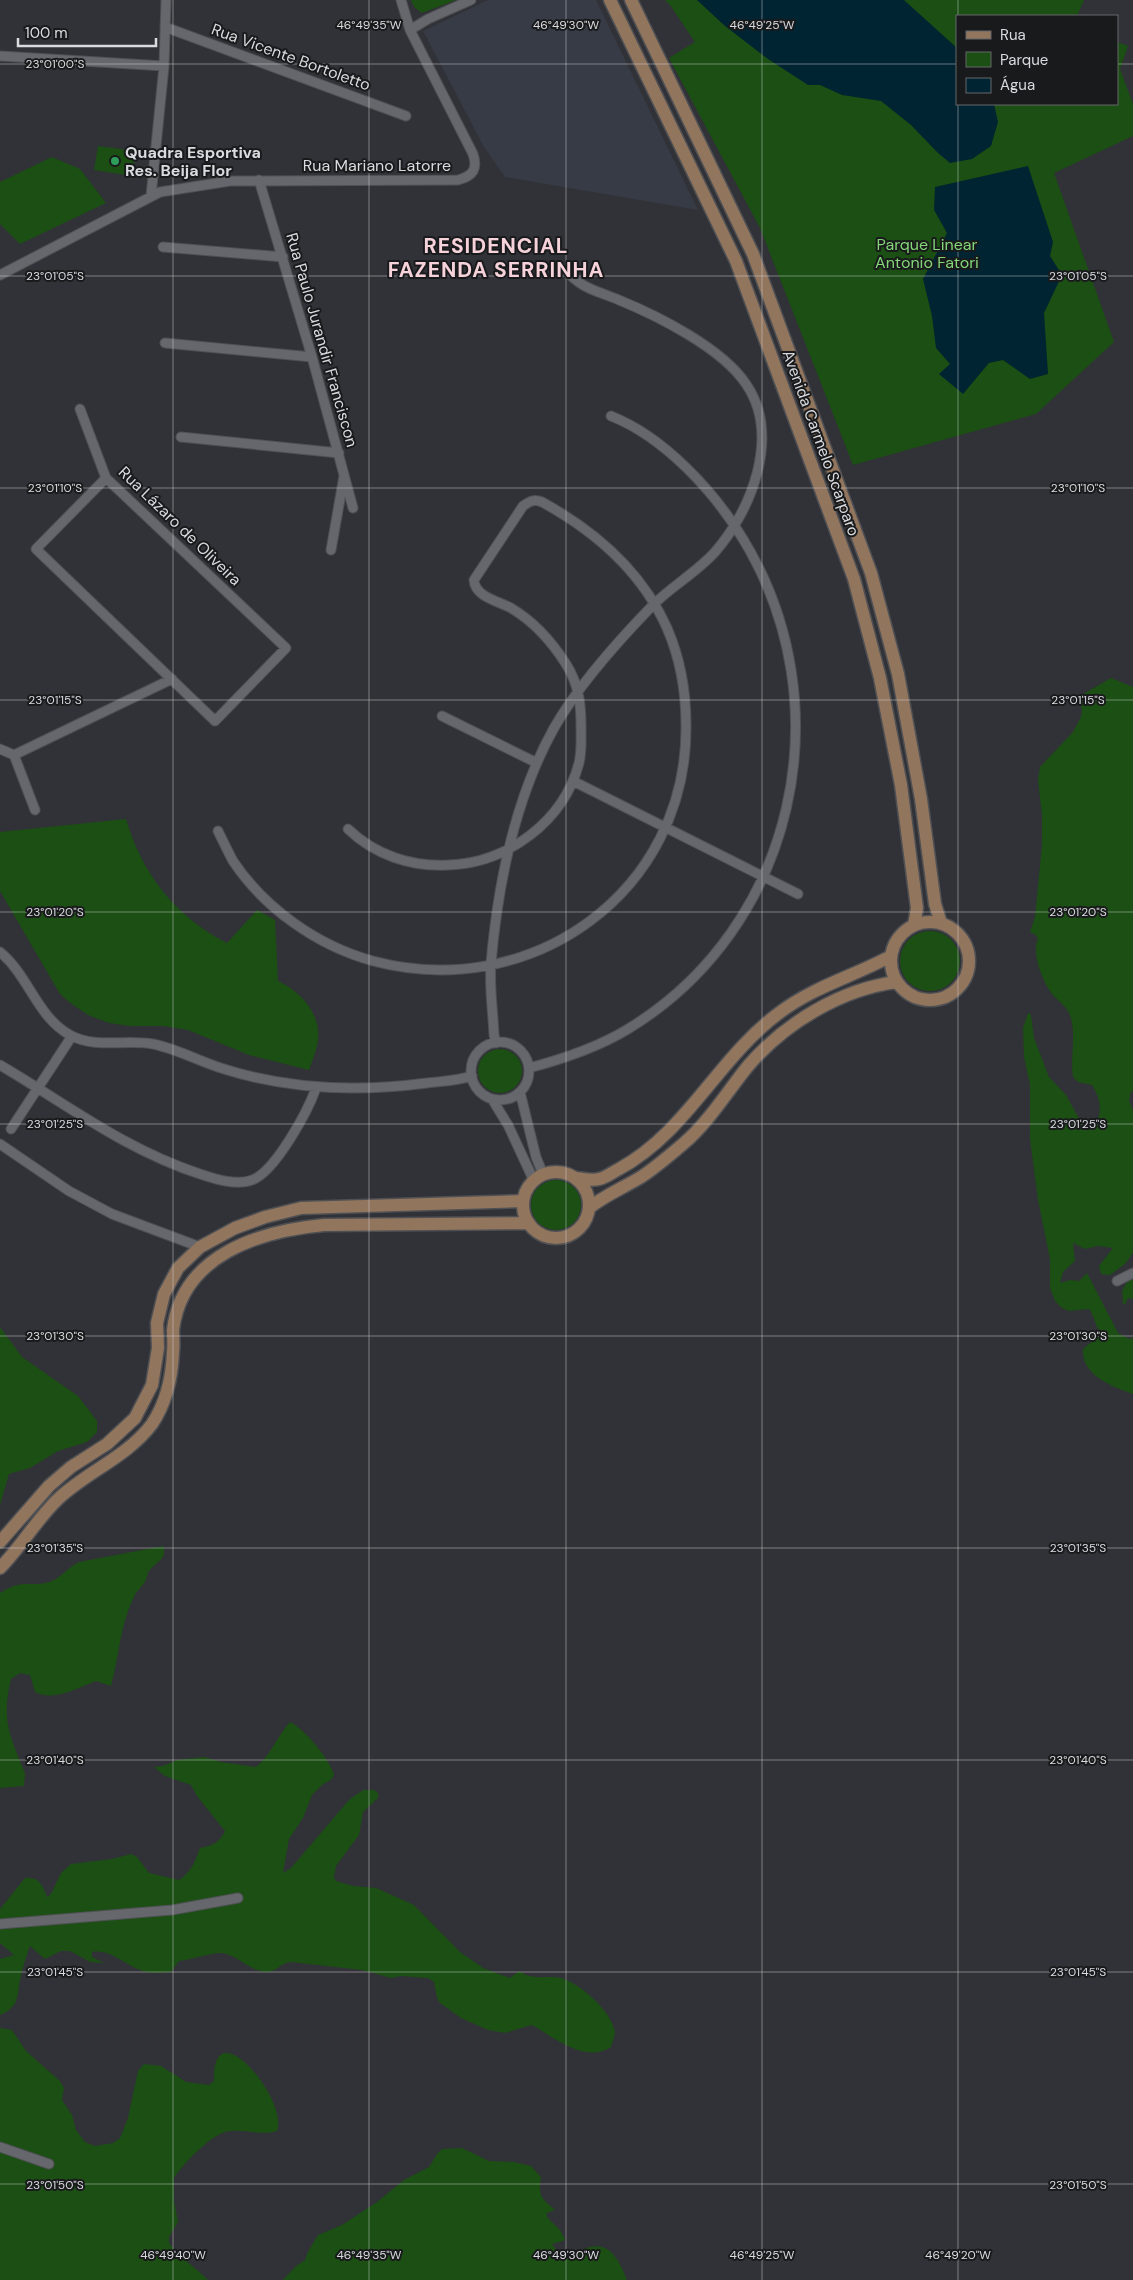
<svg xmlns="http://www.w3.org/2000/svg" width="1133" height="2280" viewBox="0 0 1133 2280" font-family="'DM Sans',sans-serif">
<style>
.built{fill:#373b45}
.green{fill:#1b4f13}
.water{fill:#002431}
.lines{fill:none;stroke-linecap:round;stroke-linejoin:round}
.minor-casing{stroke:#4f5054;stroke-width:11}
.secondary-casing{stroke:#4f5054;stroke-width:15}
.minor{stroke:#65676c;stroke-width:9}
.secondary{stroke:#92755d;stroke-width:12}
.ticks{fill:none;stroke:#d9dbde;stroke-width:1;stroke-opacity:0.45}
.leisure-dot{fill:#2e9e5b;stroke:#191a1c;stroke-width:2}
.labels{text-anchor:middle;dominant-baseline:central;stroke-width:4;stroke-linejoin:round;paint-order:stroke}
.street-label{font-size:16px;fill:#d9dbde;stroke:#191a1c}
.poi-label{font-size:16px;font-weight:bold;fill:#d9dbde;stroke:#191a1c;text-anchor:start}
.park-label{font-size:16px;fill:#84d678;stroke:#191a1c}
.district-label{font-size:21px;font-weight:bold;letter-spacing:1px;fill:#f6d3db;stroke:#191a1c}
.ticks-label{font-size:12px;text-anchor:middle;fill:#d9dbde;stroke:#191a1c;stroke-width:4;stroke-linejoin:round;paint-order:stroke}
</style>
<rect width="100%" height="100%" fill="#313237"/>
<!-- built -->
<path class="built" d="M488,0H596L698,210L505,177L484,147L423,31Z"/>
<!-- green -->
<path class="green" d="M411,0H456L422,13L414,7Z
M665,0H1084L1077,16H957V104H1117V42L1128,46L1120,69L1133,104V136L1054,173L1114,342L1036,414L853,465L760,228L669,58L695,42L670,5Z
M98,146L136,151L132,176L94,170Z
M52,157L80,169L106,203L20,244L0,224V182Z
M1111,678L1133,687V1091L1131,1092L1129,1100L1133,1111V1253L1125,1264L1110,1275L1101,1274L1099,1266L1113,1248L1098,1246L1085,1249L1073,1243L1075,1261L1063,1272L1060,1283L1070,1280L1079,1281L1087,1273L1118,1333L1129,1339L1133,1338V1394C1112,1387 1081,1375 1083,1349L1101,1334C1095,1326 1095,1317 1089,1309L1069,1311L1062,1308L1055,1301L1050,1288V1259L1038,1200L1030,1139V1085L1024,1057L1023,1028L1028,1013L1031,1015L1034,1038L1049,1077L1066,1095L1081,1122L1089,1128L1094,1127C1103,1112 1101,1099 1092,1085L1078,1082L1073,1077C1070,1057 1076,1038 1071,1018C1068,1007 1059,1002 1052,994C1043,982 1031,953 1038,939L1036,935L1030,932L1035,917L1042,845V815L1038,780L1040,767L1073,732L1081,717L1082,709L1078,697Z
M126,819C142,874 176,917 227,943L257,910L275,920L278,981C300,991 321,1013 318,1040C317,1050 312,1061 309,1070L249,1055L188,1030L163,1026H130L109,1023L88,1015L69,1002L60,994L0,891V832Z
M900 961a30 30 0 1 1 60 0a30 30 0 1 1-60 0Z
M478 1071a22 22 0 1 1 44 0a22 22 0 1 1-44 0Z
M531 1205a25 25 0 1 1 50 0a25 25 0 1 1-50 0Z
M1133,1272V1299L1128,1298L1125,1304H1123L1122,1291Z
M0,1327L22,1357L78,1396L97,1421V1432L87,1442L58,1451L30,1468L9,1474L0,1505Z
M163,1546C168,1560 156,1561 149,1571C147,1574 147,1578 145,1582C142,1587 136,1591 134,1597C120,1625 119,1657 111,1686L96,1681C77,1688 54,1702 35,1692L30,1675L20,1673L11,1679C1,1720 10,1736 25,1773L24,1786L0,1788V1593C24,1578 28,1588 49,1582C60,1579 68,1567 79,1562Z
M290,1722C306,1730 328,1758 334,1774L332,1779L322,1785L312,1795L303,1818L289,1839L283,1873L291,1868L349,1800L363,1790H374L378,1793V1798L363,1812L359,1835L336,1866L334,1877L336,1881L353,1886L376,1888L414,1905L460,1952L483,1968L510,1978L519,1971C533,1981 545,1975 561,1978C580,1983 612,2012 615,2032C615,2037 612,2042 611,2047C585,2064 555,2038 532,2025L505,2033L488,2030L461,2018L440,2003L437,1998L434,1982L428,1978L401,1976L391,1978L362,1970L291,1962C280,1963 277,1972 267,1972C250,1972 237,1954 221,1953C215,1952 189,1960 179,1961L171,1972C160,1973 150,1974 140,1970C124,1964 110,1949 92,1952V1957L104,1963L90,1962L70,1951H61L45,1959L30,1946C26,1957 22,1969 20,1980C17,1997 19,2007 0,2015V1959L14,1955L0,1943V1909L25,1878C39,1876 43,1886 47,1897L51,1894L61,1873L71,1864L112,1859L131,1854L137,1857L149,1873L179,1880C191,1872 195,1862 200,1848C212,1846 220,1842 225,1831L197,1796L191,1785L165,1776L154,1767L163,1766L177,1760L204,1757L221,1762L256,1767C271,1755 277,1736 290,1722Z
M0,2028L12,2030L26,2051L60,2081L64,2088L62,2100L72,2115L76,2130L85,2142L95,2146L113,2143L120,2138L128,2118L138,2071L144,2064L161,2066L186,2082L209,2085L214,2081C212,2007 289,2100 277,2131C261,2136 247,2129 230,2131C213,2132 183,2164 174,2178V2200L178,2222L169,2237V2243C180,2258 195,2267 208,2280H0Z
M462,2148L489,2161L514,2162L531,2166L541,2177C538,2196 541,2198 555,2210L547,2213V2217L560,2230L565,2239L563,2241L552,2244L556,2249L552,2254L553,2257L564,2260C597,2237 613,2242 627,2280H283L296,2266L305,2260L308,2252L318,2235L342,2225L377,2202L404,2180L429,2167L437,2154L442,2149Z"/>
<!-- water -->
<path class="water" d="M697,0H904L957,48V104H994L998,122L991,146L972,159L950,163L937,152L911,125L881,101L842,95L820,85H808L768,59L725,26Z
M1028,166L1053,242L1050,256L1062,275L1044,313L1048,374L1030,379L1003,360L989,363L963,394L939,374L950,364L936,348L932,316L923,279L947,233L934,210L935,187Z"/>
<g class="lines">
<defs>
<path id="minor" d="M165,27L406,116
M410,30L428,19L471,0
M0,56L164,66
M259,180L312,357L353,508
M151,196L164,66L166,0
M163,247L283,257
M0,275L160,192L230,181L458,180C473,176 478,169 473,154L410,30L401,0
M165,343L312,357
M80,409L106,478L286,648L215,721L36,549L106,478
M181,437L339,453
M331,550L344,476
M442,716L537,763
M0,749L14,755L35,810
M14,755L172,679
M573,781L798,894
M218,831C223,841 228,852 233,861C265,909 318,946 373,961C531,1003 688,892 686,725C686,692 680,658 667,628C642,572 595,531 542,502C534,499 530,501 523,506L474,580C475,597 498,601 511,608C533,621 552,642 566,664C578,683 581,702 581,725C581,737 582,751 579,763C564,821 508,863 448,865C411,867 375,855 348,829
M0,952C29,976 37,1017 70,1035C95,1049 126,1039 153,1044C178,1049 200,1062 224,1069C290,1090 359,1092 427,1083C442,1081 457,1081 472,1076
M471 1071a29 29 0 1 1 58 0a29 29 0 1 1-58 0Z
M496,1043L494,1035C493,1011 489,986 491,963C498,883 515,798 554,728C579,684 618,641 653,605C672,586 697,572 715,552C752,510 781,435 746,384C722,348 658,316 619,300C598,291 581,289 566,270
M0,1065C68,1105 124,1149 200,1174C215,1179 237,1186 252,1180C275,1172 308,1111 316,1088
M529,1068C563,1059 597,1048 628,1029C796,927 844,705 743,539C714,491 664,437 611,416
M520,1092L536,1157L543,1174
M492,1099L508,1125L534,1181
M11,1129L72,1036
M0,1144L69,1191L112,1214L200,1247
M1117,1281L1133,1273
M0,1924L172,1910L238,1898
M0,2147L49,2164"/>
<path id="secondary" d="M610,0L736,261L854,579L880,678L901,785L917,908L914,925
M631,0L753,254L871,573L898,674L921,799L935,904L941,923
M891 961a39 39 0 1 1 78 0a39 39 0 1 1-78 0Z
M523 1205a33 33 0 1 1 66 0a33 33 0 1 1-66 0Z
M576,1178C583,1179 592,1181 599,1179C605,1178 613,1172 619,1169C687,1132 718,1058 779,1013C813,987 854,976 891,956
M589,1208C605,1195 623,1188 641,1177C655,1168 669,1156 683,1144C708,1123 727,1092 748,1066C785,1023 841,989 897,982
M0,1542L49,1486L71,1467L107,1444L135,1418L152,1385L158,1348L157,1323L164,1294L178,1268L200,1247L235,1228L265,1217L301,1208L523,1201
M0,1568C21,1547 36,1520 58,1499C88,1471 127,1457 152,1424C166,1403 172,1377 173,1352C174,1345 173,1337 173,1330C182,1255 259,1231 324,1225L529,1223"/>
</defs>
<!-- minor casing -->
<use href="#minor" class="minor-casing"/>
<!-- secondary casing -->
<use href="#secondary" class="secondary-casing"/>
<!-- minor -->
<use href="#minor" class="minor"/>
<!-- secondary -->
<use href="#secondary" class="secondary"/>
</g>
<!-- ticks -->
<path class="ticks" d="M173,0V2280M369,0V2280M566,0V2280M762,0V2280M958,0V16M0,64H957M1117,64H1133M958,104V2280M0,276H1133M0,488H1133M0,700H1133M0,912H1133M0,1124H1133M0,1336H1133M0,1548H1133M0,1760H1133M0,1972H1133M0,2184H1133"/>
<!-- markers -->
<circle class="leisure-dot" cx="115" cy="161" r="5"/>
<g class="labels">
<!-- street labels -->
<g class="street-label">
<text transform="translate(291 57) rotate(20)">Rua Vicente Bortoletto</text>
<text x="377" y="165">Rua Mariano Latorre</text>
<text transform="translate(322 340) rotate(74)">Rua Paulo Jurandir Franciscon</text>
<text transform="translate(821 443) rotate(70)">Avenida Carmelo Scarparo</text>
<text transform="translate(180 526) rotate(44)">Rua Lázaro de Oliveira</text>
</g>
<!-- poi labels -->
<g class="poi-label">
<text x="125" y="152">Quadra Esportiva<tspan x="125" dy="18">Res. Beija Flor</tspan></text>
</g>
<!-- park labels -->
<g class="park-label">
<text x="927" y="244">Parque Linear<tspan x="927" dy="18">Antonio Fatori</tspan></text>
</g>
<!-- district labels -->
<g class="district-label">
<text x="496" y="246">RESIDENCIAL<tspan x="496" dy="24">FAZENDA SERRINHA</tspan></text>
</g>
</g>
<g class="ticks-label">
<text x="369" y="29">46°49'35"W</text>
<text x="566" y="29">46°49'30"W</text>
<text x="762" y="29">46°49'25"W</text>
<text x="55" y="68">23°01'00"S</text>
<text x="55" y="280">23°01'05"S</text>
<text x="1078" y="280">23°01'05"S</text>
<text x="55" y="492">23°01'10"S</text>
<text x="1078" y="492">23°01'10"S</text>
<text x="55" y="704">23°01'15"S</text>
<text x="1078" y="704">23°01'15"S</text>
<text x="55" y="916">23°01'20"S</text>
<text x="1078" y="916">23°01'20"S</text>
<text x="55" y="1128">23°01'25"S</text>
<text x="1078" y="1128">23°01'25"S</text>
<text x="55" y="1340">23°01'30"S</text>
<text x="1078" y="1340">23°01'30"S</text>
<text x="55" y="1552">23°01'35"S</text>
<text x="1078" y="1552">23°01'35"S</text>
<text x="55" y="1764">23°01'40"S</text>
<text x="1078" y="1764">23°01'40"S</text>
<text x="55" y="1976">23°01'45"S</text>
<text x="1078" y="1976">23°01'45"S</text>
<text x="55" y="2189">23°01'50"S</text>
<text x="1078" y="2189">23°01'50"S</text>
<text x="173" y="2259">46°49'40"W</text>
<text x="369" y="2259">46°49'35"W</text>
<text x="566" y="2259">46°49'30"W</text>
<text x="762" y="2259">46°49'25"W</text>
<text x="958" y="2259">46°49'20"W</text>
</g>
<!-- legend -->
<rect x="956" y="15" width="162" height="90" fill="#191a1c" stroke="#66676a"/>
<rect x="966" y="31" width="25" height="8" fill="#92755d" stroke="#66676a"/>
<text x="1000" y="40" font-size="15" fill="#d9dbde">Rua</text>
<rect x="966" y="52" width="25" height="15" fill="#1b4f13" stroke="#66676a"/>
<text x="1000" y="65" font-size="15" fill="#d9dbde">Parque</text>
<rect x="966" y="78" width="25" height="15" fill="#002431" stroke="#66676a"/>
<text x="1000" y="90" font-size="15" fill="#d9dbde">Água</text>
<!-- scale -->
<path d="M18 38v8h138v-8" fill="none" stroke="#d9dbde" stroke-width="2.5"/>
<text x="25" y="38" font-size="15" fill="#d9dbde" stroke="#191a1c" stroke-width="4" paint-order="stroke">100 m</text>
</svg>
